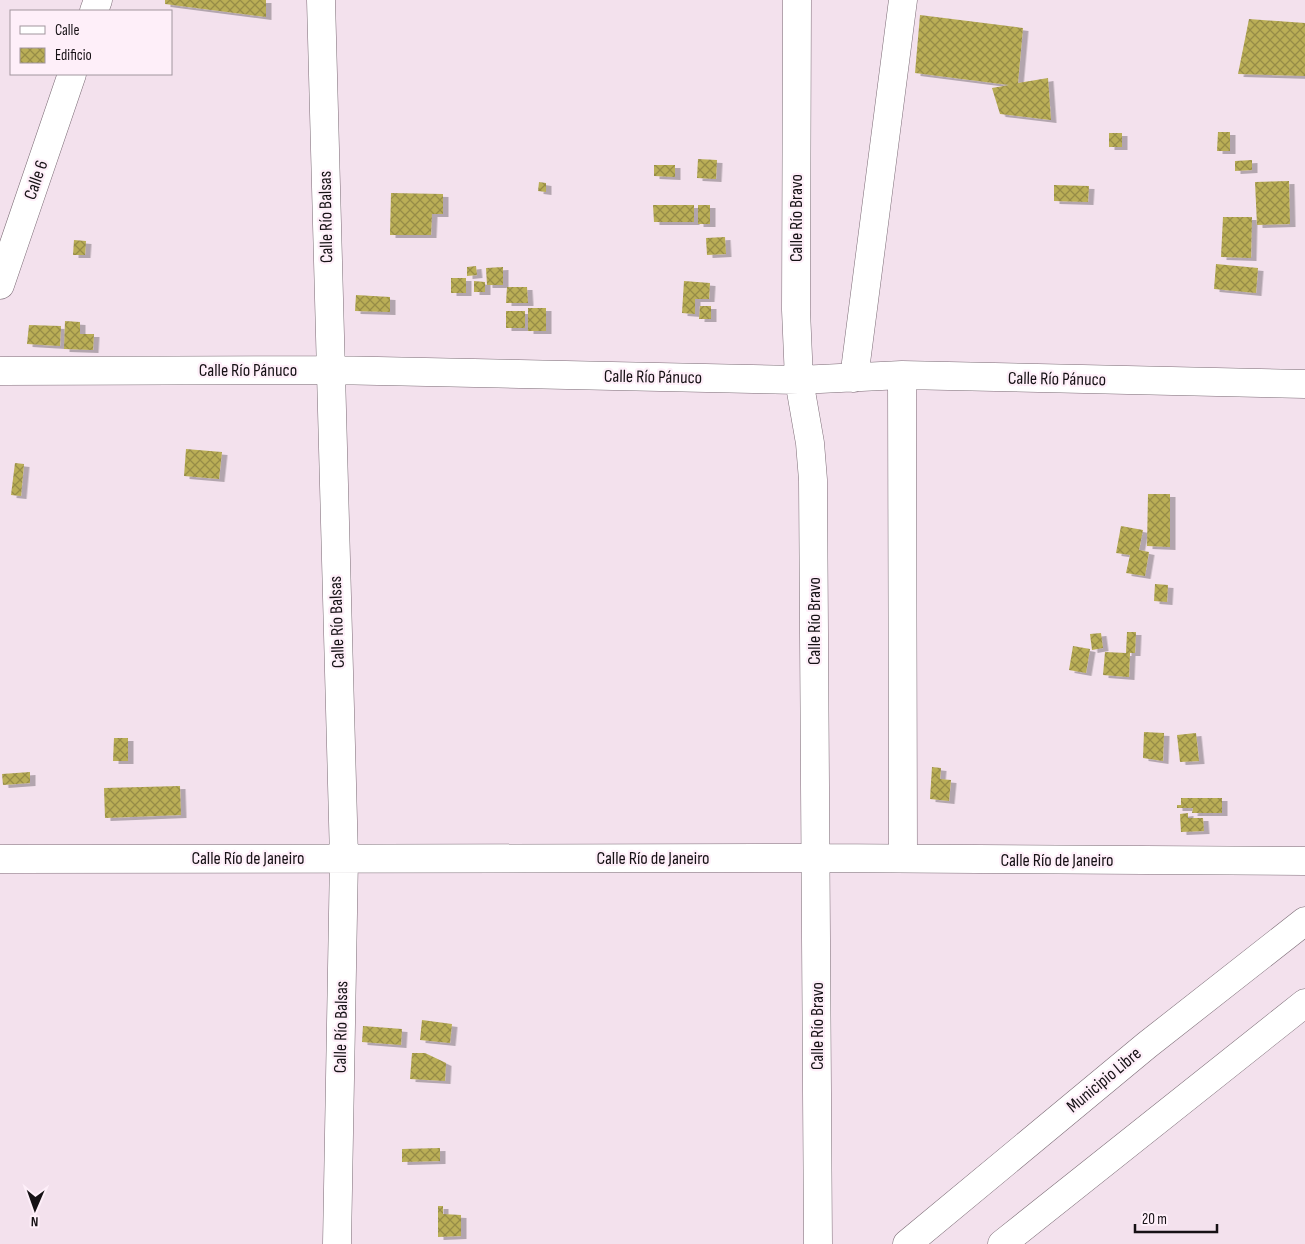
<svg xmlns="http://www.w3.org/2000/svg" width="1305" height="1244" viewBox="0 0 1305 1244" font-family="'Sofia Sans Condensed',sans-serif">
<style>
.building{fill:url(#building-cross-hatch);filter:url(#shadow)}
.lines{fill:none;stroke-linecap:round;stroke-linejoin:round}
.minor-casing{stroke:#7b6b75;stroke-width:29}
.minor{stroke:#fff;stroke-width:28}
.labels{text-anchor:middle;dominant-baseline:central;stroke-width:4.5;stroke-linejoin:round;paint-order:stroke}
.street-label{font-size:18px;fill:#161115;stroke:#feeff9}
</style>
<defs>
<pattern id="building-cross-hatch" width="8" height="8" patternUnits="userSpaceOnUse" patternTransform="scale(1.25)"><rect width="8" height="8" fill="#baae57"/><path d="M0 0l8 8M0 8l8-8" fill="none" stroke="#968c47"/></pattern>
<filter id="shadow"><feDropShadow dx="5.5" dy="3" stdDeviation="0" flood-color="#0004"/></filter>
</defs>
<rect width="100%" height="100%" fill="#f3e1ed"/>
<!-- building -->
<path class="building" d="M165,0H266V17L165,4Z
M920,15L1023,28L1018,83L1048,78L1051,120L1000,114L992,88L1009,85L915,73Z
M1249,19L1305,23V76L1238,74Z
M1218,132H1230V151H1217Z
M1109,133H1122V147H1109Z
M698,159L717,160L716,179L697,178Z
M1252,160V170L1235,171V161Z
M654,165H675V177L654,176Z
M1289,181L1290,224L1257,225L1255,182Z
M539,182L546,183V192L538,191Z
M1054,185L1089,186L1088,202L1054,201Z
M391,193L443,194V214H432L431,235H390Z
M653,205H694V222H654Z
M698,205H710V224H698Z
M1223,217H1252L1251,258L1221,257Z
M725,237L726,254L707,255L706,238Z
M74,240L86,241L85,255H73Z
M1216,264L1258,268L1256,293L1214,289Z
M476,266L477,275L467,276V267Z
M503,267V285H487L486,268Z
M451,278H466V293H451Z
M474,281L485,282V292H474Z
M684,281L710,283L709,299H695V314L682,313Z
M507,287H527L528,303H506Z
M356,295L390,297V312L355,311Z
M700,306H711V319H699Z
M528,308H546V331H528Z
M506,311H525V328H506Z
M65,321L80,322V334H94L93,350L64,349Z
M29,325L61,326L60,346L27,344Z
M186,449L222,452L219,479L184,476Z
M15,463L24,464L21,496L11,495Z
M1148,494H1170V547L1147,546Z
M1121,526L1143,530L1139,550L1149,552L1145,576L1126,573L1130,555L1116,553Z
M1155,584L1168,585L1167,602L1154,601Z
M1127,632H1136L1135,653H1130L1129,677L1103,675L1105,652L1126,653Z
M1101,633L1103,648L1092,650L1090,634Z
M1073,646L1090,649L1086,673L1069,670Z
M1144,732L1164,733L1163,761L1143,758Z
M1196,733L1199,761L1180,762L1177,735Z
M114,738H128V761H113Z
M932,767L941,768L940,779L951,780L949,801L930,799Z
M30,772V783L3,785L2,774Z
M180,786L181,815L105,818L104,788Z
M1181,798H1222V813H1192L1193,808H1177V805H1181Z
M1188,813V818H1203L1204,831L1181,832L1180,814Z
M422,1020L452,1024L450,1043L420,1040Z
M363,1026L402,1029L401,1045L362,1042Z
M412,1053H425L446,1063L445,1081L410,1079Z
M440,1148V1161L402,1162V1149Z
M438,1206H443V1214L461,1215V1236L438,1237Z"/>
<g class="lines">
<defs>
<path id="minor" d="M321,0L344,858L337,1244
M797,0L796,310L799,380L810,443L813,480L818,1244
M94,11L98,0
M0,285L72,74
M0,371L330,370L799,380L902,375L1305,384
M902,375L903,858
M854,378L903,0
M0,859L816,858L1305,861
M907,1244L1147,1045L1305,921
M1002,1244L1305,1003"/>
</defs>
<!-- minor casing -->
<use href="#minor" class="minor-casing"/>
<!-- minor -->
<use href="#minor" class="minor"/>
</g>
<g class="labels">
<!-- street labels -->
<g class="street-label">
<text transform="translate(36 180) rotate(-71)">Calle 6</text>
<text transform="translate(326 217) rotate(-91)">Calle Río Balsas</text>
<text transform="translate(796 218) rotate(-90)">Calle Río Bravo</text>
<text x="248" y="370">Calle Río Pánuco</text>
<text transform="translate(653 377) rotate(1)">Calle Río Pánuco</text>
<text transform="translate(1057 379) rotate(1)">Calle Río Pánuco</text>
<text transform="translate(814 621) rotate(-90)">Calle Río Bravo</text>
<text transform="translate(337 622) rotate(-92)">Calle Río Balsas</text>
<text x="248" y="858">Calle Río de Janeiro</text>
<text x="653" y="858">Calle Río de Janeiro</text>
<text x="1057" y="860">Calle Río de Janeiro</text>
<text transform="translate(817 1026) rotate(-90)">Calle Río Bravo</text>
<text transform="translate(341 1027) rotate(-89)">Calle Río Balsas</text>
<text transform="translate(1104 1080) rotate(-40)">Municipio Libre</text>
</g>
</g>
<!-- legend -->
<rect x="10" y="10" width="162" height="65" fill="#feeff9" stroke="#a1969e"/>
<rect x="20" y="26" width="25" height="8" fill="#ffffff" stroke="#a1969e"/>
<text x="55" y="35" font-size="15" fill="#161115">Calle</text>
<rect x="20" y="48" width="25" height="15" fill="url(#building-cross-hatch)" stroke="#a1969e"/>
<text x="55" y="60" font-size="15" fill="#161115">Edificio</text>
<!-- north arrow -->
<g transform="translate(35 1209) rotate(182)" stroke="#feeff9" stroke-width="4" paint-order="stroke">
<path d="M0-4L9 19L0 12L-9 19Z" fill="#161115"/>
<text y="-8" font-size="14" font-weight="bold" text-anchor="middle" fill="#161115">N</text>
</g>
<!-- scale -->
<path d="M1135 1224v8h82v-8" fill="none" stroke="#161115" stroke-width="2.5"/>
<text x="1142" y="1224" font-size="15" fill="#161115" stroke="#feeff9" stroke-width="4" paint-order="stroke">20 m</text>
</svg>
